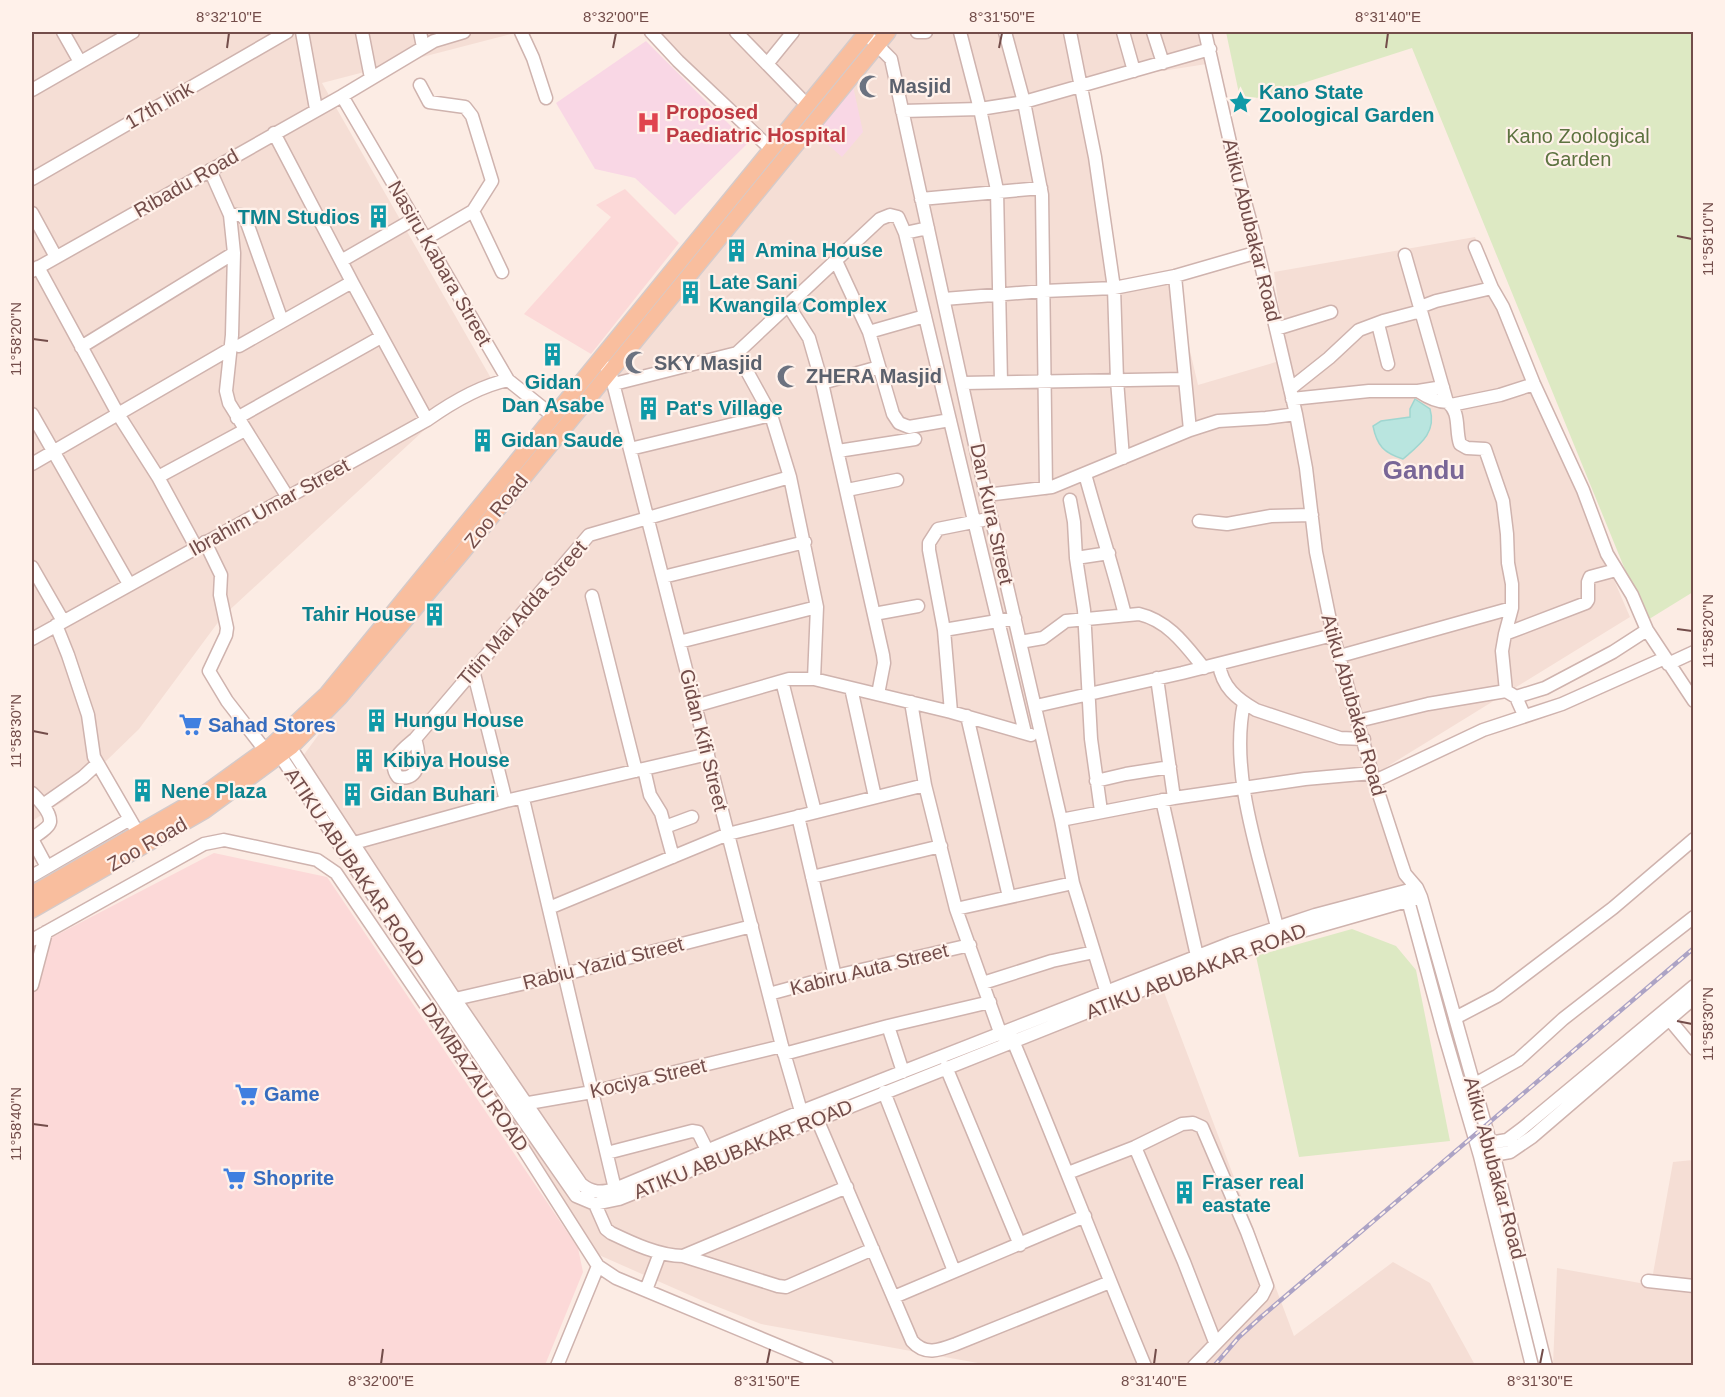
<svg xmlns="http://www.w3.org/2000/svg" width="1725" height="1397" viewBox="0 0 1725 1397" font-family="Arial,sans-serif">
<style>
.residential{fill:#f5ded5}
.commercial{fill:#fcd9d8}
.medical{fill:#f9d7e5}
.green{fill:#dde9c3}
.water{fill:#b9e5df;stroke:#9fd6d0;stroke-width:1.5}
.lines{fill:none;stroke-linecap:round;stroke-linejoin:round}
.minor-casing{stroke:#cfb3ae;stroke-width:15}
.major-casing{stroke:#d5cac9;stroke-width:18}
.minor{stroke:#fff;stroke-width:12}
.major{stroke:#f9be9e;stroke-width:15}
.rail-casing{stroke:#aca3c5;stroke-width:4.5}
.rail{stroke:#fff1ea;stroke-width:2;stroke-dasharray:7;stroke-linecap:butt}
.ticks{fill:none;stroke:#734d4a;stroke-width:2}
.labels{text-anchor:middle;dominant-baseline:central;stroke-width:4.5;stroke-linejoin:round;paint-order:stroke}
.worship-label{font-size:20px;font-weight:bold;fill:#5b616d;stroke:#fff1ea;text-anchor:start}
.culture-label{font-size:20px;font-weight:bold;fill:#0d838f;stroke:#fff1ea;text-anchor:start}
.street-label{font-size:20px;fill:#734d4a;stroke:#fff1ea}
.health-label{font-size:20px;font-weight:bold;fill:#be3a42;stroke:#fff1ea;text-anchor:start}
.park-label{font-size:20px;fill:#5d7340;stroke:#fff1ea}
.shop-label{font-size:20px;font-weight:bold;fill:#366cbe;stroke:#fff1ea;text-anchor:start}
.district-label{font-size:26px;font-weight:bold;fill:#796697;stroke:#fff1ea}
.neatline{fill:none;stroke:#734d4a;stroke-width:2}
.ticks-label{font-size:15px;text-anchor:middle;fill:#734d4a}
</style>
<rect width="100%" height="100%" fill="#fcece4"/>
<!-- residential -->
<path class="residential" d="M32,32H519L322,83L496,387L448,408L222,617L139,729L67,799L32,821Z
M656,32H852L855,36L770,137Z
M885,32H1207L1213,63L1085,83L1118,286L1174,283L1198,385L1286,359L1274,272L1475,237L1551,434L1630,617L1380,771L1412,904L1281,937L1162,987L1294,1336L1393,1262L1430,1283L1475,1365H989L761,1324L703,1301L599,1255L522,1142L394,922L303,756L417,600Z
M1693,1160V1365L1553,1366L1557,1268L1651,1285L1673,1162Z"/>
<!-- commercial -->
<path class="commercial" d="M625,189L679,243L591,354L524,314L611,217L596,205Z
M214,853L327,877L578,1248L583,1272L545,1365L32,1366V995L39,960L47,940Z"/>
<!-- medical -->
<path class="medical" d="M646,41L748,143L675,215L635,178L595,169L556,103Z
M853,86L863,132L842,157L815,133Z"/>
<!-- green -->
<path class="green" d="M1226,32H1693V592L1646,621L1412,48L1241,103Z
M1352,929L1396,946L1416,970L1450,1141L1299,1157L1256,956Z"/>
<!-- water -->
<path class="water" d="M1415,399L1430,409C1437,433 1419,445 1403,459C1384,453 1377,446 1373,426L1381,421L1410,417V409Z"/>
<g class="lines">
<defs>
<path id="minor" d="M63,32L80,62
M302,32L316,109
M362,32L371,78
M420,32L423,47
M521,32L533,58L546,98
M651,32L678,61L771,149
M736,32L807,105
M917,32H926
M960,32L980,109L997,190L1001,382
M1005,32L1024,102L1042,195L1046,488
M1070,32L1095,157L1114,288L1117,380L1123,458
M1123,32L1134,71
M1153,32L1163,63
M1205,32L1236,169L1254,235L1296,414L1306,468L1316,552L1333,635L1372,773L1399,856L1405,874L1417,888L1421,897L1494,1156L1546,1366
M872,40L891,59L986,495L1061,820L1073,883L1108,997
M767,64L793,32
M420,85L429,102L465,107L472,116L492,181L473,211L425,239
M32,90L133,32
M342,96L508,380L553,416
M902,111L980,109L1024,102L1210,49
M210,170L230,215L234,253L232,335L226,391L229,403L287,496
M32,179L287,32
M921,199L1041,188
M473,211L502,272
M32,213L56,257
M230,215H241L246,220L282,321
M905,233L1025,733
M1475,247L1492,288L1503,307L1534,384L1583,490L1607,554L1632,595L1647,630L1694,701
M1405,255L1447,402C1461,412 1455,430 1460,444L1467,448L1485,449L1503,501L1507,534L1508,563L1512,584V608L1505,634L1502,651L1506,691L1516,697L1524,715
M341,261L414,219
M836,261L869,332L893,414L899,423L909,427L950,420
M38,267L118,414L158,477L196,547
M32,271L342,96L434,41L464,32
M1175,276L1190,430
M352,282L427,420
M944,299L1044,291L1114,288L1175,276L1258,252
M788,305L809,338L822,383L883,655L884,663L878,694
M1420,307L1436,301L1492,288
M1378,324L1388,364
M1276,329L1331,312
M869,332L925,316
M239,346L352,282L274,133
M81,347L234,253
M737,353L771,415L790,477L817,607L814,679
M606,367L610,371L782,1046L803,1118
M822,383L879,367
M963,383L1185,379
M614,384L737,353L880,219L890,215L898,217L905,233L928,228
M1290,389L1329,358L1359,330L1383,321L1421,311
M1418,391C1427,397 1436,402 1447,402
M1292,399L1369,391H1418L1443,387
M1451,405L1500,395L1534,384
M32,414L129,584
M237,418L381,337
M630,449L771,415
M838,451L915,439
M32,464L230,349
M1085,474C1098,522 1113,567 1125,615
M158,477L245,430
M847,490L897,480
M986,495L1052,487L1190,430L1218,421L1266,418L1296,414
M1070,500L1074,522L1076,558L1084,610L1091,739L1101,811
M1199,521L1227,524L1271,516L1312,515
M205,542L221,575L220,595L227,628L226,635L209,671L227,701L265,750
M1076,558L1109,553
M32,567L63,621
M663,577L805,542
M592,596L636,771
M874,614L918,606
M56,625L68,655L88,715L94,757L138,833
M944,630L1015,618
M1505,634L1586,603L1588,600V582L1590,577L1616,570
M32,639L427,420C451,403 479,386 508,380
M679,642L817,607
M1020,642L1043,638L1066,621L1139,614C1169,621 1186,646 1204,668
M1340,656L1512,608
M1219,664C1222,687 1237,699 1256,710L1340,738L1364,739
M1668,664L1694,652
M473,670L506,801
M1157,678L1174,798
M782,681L815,812
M851,688L875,797
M1516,697L1545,688L1613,652L1647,630
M911,702L925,785L956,909L1001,1035
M1244,703C1229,774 1260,858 1277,927
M695,706L789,679H814L951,712L1031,735
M1036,706L1182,673L1333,635
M951,712L944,630L929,550V543L938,529L983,520
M967,716L1009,897
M1358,721L1428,704L1506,691
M415,739C420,754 422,782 398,777C386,761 403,749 415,739L589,535L790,477
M287,742L455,999L581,1184C592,1193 601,1193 615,1189L800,1112L1231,943L1315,915L1417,888
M275,748L512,1104L576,1196L595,1204L619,1199L1200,967L1281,937L1421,897
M644,769L650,795L661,813L673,857
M1096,781L1126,774L1170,767
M1375,781L1483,730L1562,704L1665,658
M32,793C38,799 51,812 50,822C49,828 36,835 32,839
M523,799L615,1189
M1162,800L1197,956
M43,805L83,777L97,764
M798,816L835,976
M1061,820L1174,798L1305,779L1372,773
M665,827L692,817
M32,839L47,867
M354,843L506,801L708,754
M32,876L130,819
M812,877L941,846
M1406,893L1444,1033L1480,1156L1532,1366
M549,908L728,834L925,785
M956,909L1073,883
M32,940L204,844L224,840L317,860L336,873L519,1142L598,1266L616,1278L827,1366
M983,983L1052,961L1094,952
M32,985L46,932
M769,994L835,976L970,945
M455,999L565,974L752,926
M1455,1018L1497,996L1613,908L1694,839
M1669,1019L1694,1049
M888,1026L903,1072
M1011,1036C1057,1145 1099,1256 1145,1366
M784,1054L888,1026L990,1002
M946,1067L1020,1245
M1468,1088L1518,1060L1563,1019L1694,917
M884,1092L954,1271
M523,1104L592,1092L782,1046
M817,1119L912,1341C925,1356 940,1350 956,1344L1110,1282
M1484,1144L1507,1140L1523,1128L1694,986
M1135,1147L1184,1262L1215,1342
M607,1153L692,1131L698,1132L707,1150
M1487,1156L1510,1152L1532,1137L1694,998
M1068,1173L1135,1147L1182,1124L1193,1123L1202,1127L1247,1232L1267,1286L1262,1296L1194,1366
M595,1204L606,1229L611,1233C632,1243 659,1256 683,1256L847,1187
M683,1256L778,1286L786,1287L873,1249
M1648,1281L1694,1286
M646,1290L660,1253
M894,1297L1085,1216
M557,1366L598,1266"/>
<path id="major" d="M32,894L196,800L272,745L327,694L867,32
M32,910L204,811L291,747L340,697L461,554L888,32"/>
</defs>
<!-- minor casing -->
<use href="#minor" class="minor-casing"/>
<!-- major casing -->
<use href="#major" class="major-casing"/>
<!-- minor -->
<use href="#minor" class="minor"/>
<!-- major -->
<use href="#major" class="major"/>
<defs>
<path id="rail" d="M1214,1366L1239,1337L1261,1317L1694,948"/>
</defs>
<!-- rail casing -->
<use href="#rail" class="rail-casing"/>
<!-- rail -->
<use href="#rail" class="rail"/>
</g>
<!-- ticks -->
<path class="ticks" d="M227,48L229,33M613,48L616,33M999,48L1002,33M1386,48L1388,33M1677,236L1692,239M33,339L48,341M1677,629L1692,631M33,731L48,734M1677,1021L1692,1024M33,1124L48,1126M381,1364L383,1349M767,1364L770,1349M1154,1364L1156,1349M1540,1364L1543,1349"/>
<!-- icons -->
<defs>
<symbol id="mosque-bare" viewBox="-9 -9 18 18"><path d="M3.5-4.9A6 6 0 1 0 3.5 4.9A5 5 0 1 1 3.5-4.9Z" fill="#6b7280" stroke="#fff1ea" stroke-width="2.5" paint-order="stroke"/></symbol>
<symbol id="sight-bare" viewBox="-9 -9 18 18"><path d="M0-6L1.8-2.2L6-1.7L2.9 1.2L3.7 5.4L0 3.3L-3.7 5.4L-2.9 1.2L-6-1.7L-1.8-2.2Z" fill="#0f9aa8" stroke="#fff1ea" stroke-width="2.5" paint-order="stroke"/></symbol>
<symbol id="hospital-bare" viewBox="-9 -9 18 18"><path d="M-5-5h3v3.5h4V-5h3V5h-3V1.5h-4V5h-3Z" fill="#e0444e" stroke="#fff1ea" stroke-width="2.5" paint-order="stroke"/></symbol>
<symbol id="building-bare" viewBox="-9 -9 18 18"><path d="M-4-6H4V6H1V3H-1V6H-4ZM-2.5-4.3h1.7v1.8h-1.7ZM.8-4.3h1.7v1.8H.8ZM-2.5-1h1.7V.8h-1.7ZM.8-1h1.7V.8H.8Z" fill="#0f9aa8" stroke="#fff1ea" stroke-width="2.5" paint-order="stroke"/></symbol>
<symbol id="supermarket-bare" viewBox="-9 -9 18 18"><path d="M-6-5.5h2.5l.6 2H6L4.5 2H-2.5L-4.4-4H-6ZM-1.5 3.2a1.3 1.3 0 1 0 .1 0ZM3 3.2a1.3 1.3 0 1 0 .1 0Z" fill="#3f7fe0" stroke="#fff1ea" stroke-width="2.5" paint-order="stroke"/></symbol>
</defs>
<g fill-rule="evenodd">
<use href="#mosque-bare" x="854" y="70" width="33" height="33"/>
<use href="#sight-bare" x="1224" y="86" width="33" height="33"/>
<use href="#hospital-bare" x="632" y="106" width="33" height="33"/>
<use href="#building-bare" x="362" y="200" width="33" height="33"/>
<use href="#building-bare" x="720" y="234" width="33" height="33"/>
<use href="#building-bare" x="674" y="276" width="33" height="33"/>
<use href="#building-bare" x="536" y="338" width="33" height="33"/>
<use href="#mosque-bare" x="620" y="346" width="33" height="33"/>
<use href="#mosque-bare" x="772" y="360" width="33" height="33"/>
<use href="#building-bare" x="632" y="392" width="33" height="33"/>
<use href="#building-bare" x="466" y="424" width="33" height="33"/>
<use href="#building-bare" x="418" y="598" width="33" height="33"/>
<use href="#building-bare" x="360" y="704" width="33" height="33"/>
<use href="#supermarket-bare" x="174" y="708" width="33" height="33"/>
<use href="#building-bare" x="348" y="744" width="33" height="33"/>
<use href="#building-bare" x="126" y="774" width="33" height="33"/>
<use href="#building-bare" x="336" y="778" width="33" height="33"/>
<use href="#supermarket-bare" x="230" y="1078" width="33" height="33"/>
<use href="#supermarket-bare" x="218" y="1162" width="33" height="33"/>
<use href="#building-bare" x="1168" y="1176" width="33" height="33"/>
</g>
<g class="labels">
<!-- worship labels -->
<g class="worship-label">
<text x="889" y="86">Masjid</text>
<text x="654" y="363">SKY Masjid</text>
<text x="806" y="376">ZHERA Masjid</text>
</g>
<!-- culture labels -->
<g class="culture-label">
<text x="1259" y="92">Kano State<tspan x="1259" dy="23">Zoological Garden</tspan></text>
<text x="360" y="217" text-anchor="end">TMN Studios</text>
<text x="755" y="250">Amina House</text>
<text x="709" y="282">Late Sani<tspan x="709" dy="23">Kwangila Complex</tspan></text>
<text x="553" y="382" text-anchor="middle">Gidan<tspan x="553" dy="23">Dan Asabe</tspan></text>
<text x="666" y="408">Pat's Village</text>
<text x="501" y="440">Gidan Saude</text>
<text x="416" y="614" text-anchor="end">Tahir House</text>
<text x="394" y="720">Hungu House</text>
<text x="383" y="760">Kibiya House</text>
<text x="161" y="791">Nene Plaza</text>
<text x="370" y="794">Gidan Buhari</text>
<text x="1202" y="1182">Fraser real<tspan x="1202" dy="23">eastate</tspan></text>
</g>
<!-- street labels -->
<g class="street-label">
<text transform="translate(159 105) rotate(-30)">17th link</text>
<text transform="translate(186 183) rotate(-30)">Ribadu Road</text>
<text transform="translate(1252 230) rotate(76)">Atiku Abubakar Road</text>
<text transform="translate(440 263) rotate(60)">Nasiru Kabara Street</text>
<text transform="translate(269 507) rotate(-29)">Ibrahim Umar Street</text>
<text transform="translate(496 511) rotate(-51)">Zoo Road</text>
<text transform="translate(992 514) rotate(78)">Dan Kura Street</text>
<text transform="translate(522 613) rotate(-49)">Titin Mai Adda Street</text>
<text transform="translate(1354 705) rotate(74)">Atiku Abubakar Road</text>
<text transform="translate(704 740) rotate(76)">Gidan Kifi Street</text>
<text transform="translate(147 844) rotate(-30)">Zoo Road</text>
<text transform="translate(355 867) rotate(56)">ATIKU ABUBAKAR ROAD</text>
<text transform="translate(603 963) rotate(-14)">Rabiu Yazid Street</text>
<text transform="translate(869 969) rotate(-14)">Kabiru Auta Street</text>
<text transform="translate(1196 971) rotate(-21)">ATIKU ABUBAKAR ROAD</text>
<text transform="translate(475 1077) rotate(56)">DAMBAZAU ROAD</text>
<text transform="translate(648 1078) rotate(-13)">Kociya Street</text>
<text transform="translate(743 1149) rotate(-22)">ATIKU ABUBAKAR ROAD</text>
<text transform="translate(1495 1168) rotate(75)">Atiku Abubakar Road</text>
</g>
<!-- health labels -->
<g class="health-label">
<text x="666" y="112">Proposed<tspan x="666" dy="23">Paediatric Hospital</tspan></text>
</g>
<!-- park labels -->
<g class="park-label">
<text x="1578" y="136">Kano Zoological<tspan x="1578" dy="23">Garden</tspan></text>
</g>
<!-- shop labels -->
<g class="shop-label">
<text x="208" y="725">Sahad Stores</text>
<text x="264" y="1094">Game</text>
<text x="253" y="1178">Shoprite</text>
</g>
<!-- district labels -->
<g class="district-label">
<text x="1424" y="470">Gandu</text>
</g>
</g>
<!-- border -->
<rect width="1725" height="1397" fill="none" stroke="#fff1ea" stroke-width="66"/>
<rect x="33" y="33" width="1659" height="1331" class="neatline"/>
<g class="ticks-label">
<text x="229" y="22">8°32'10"E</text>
<text x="616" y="22">8°32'00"E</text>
<text x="1002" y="22">8°31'50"E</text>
<text x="1388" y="22">8°31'40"E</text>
<text transform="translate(1708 239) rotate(-90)" y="5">11°58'10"N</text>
<text transform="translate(16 339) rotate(-90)" y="5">11°58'20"N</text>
<text transform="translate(1708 631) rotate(-90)" y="5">11°58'20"N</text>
<text transform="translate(16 731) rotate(-90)" y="5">11°58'30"N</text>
<text transform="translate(1708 1024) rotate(-90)" y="5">11°58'30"N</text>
<text transform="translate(16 1124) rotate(-90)" y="5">11°58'40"N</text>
<text x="381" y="1386">8°32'00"E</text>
<text x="767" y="1386">8°31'50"E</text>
<text x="1154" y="1386">8°31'40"E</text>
<text x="1540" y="1386">8°31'30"E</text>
</g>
</svg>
